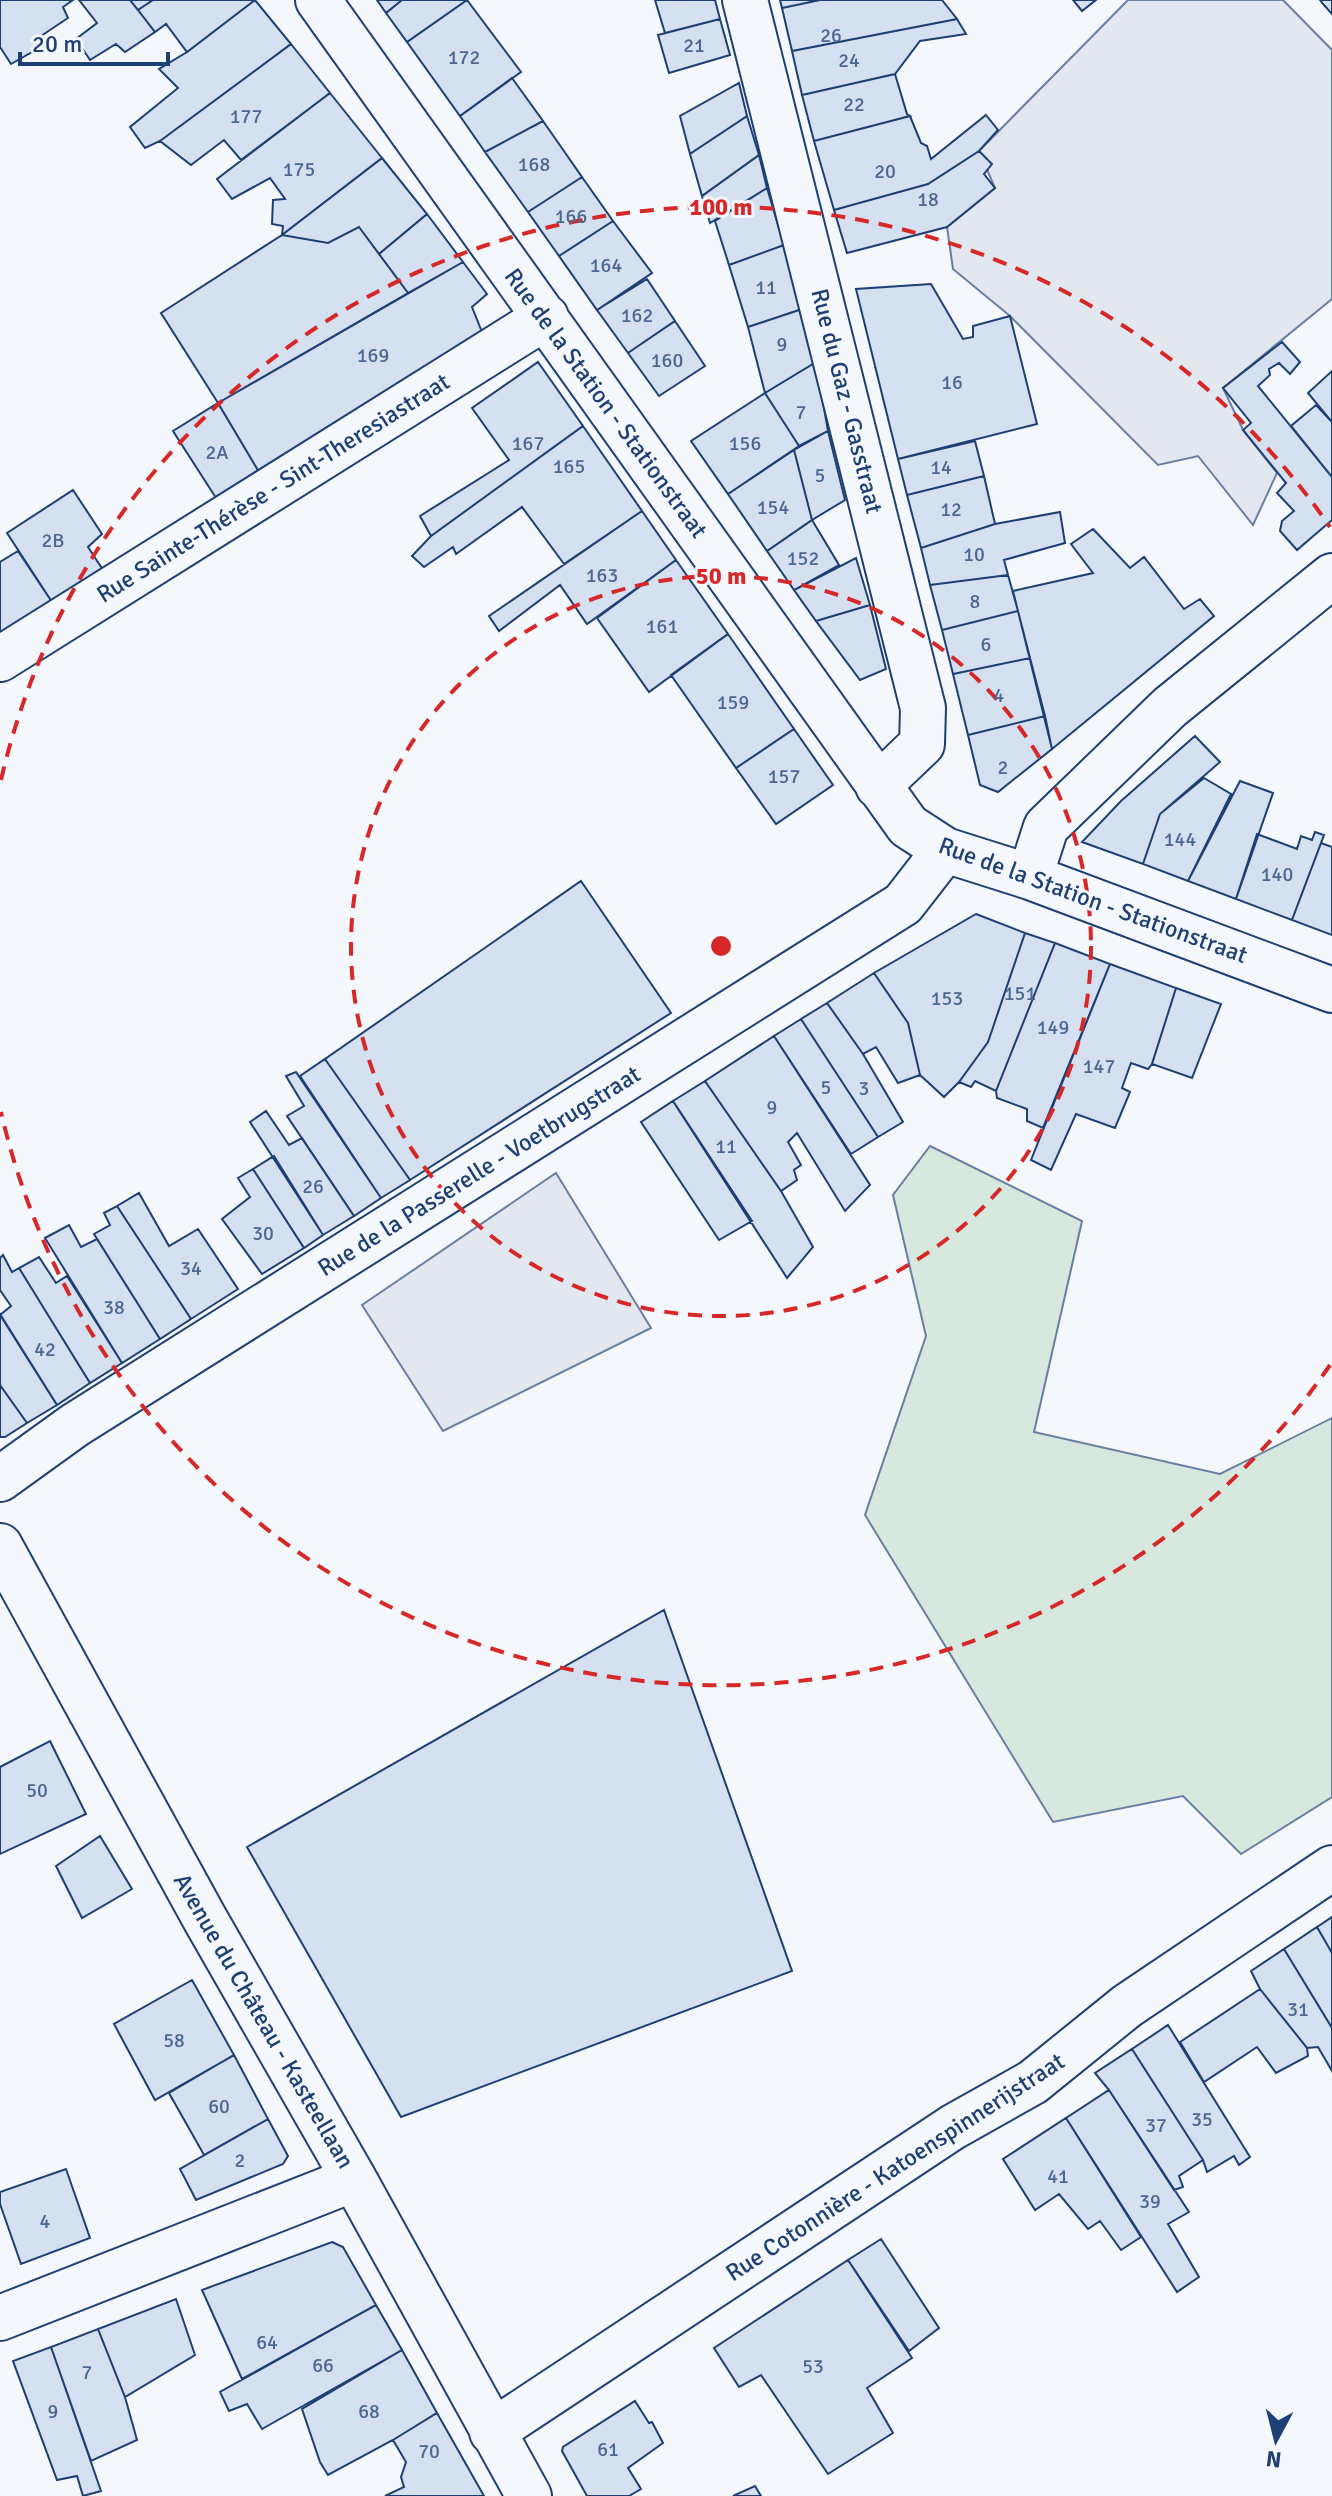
<svg xmlns="http://www.w3.org/2000/svg" width="1332" height="2496" viewBox="0 0 1332 2496" font-family="Signika,sans-serif">
<style>
.green{fill:#d7e8df;stroke:#687fa3;stroke-width:2}
.parking{fill:#e3e8f0;stroke:#687fa3;stroke-width:2}
.building{fill:#d5e0f0;stroke:#1d3f73;stroke-width:2}
.lines{fill:none;stroke-linecap:round;stroke-linejoin:round}
.minor-casing{stroke:#1d3f73;stroke-width:48}
.minor{stroke:#f4f7fb;stroke-width:44}
.ring{fill:none;stroke:#d62828;stroke-width:4;stroke-dasharray:14 10}
.labels{text-anchor:middle;dominant-baseline:central;stroke-width:6;stroke-linejoin:round;paint-order:stroke}
.number-label{font-size:20px;fill:#4b6792}
.street-label{font-size:24px;fill:#1d3f73;stroke:#f4f7fb}
.centre{fill:#d62828;stroke:#f4f7fb;stroke-width:4}
.ring-label{font-size:24px;text-anchor:middle;font-weight:bold;fill:#d62828;stroke:#f4f7fb;stroke-width:6;stroke-linejoin:round;paint-order:stroke}
</style>
<rect width="100%" height="100%" fill="#f4f7fb"/>
<!-- green -->
<path class="green" d="M930,1146L1082,1221L1034,1432L1220,1474L1332,1418V1797L1241,1854L1183,1796L1053,1822L865,1515L926,1336L893,1195Z"/>
<!-- parking -->
<path class="parking" d="M1128,0H1283L1332,50V299L1223,388L1243,430L1277,473L1253,525L1198,456L1158,465L1010,316L953,269L947,227L995,188L979,151Z
M556,1173L651,1328L443,1431L362,1305Z"/>
<!-- building -->
<path class="building" d="M0,0H73L63,7L68,18L35,40L39,48L11,64L0,47Z
M79,0H130L155,32L125,52L116,44L90,60L76,39L97,23Z
M130,0H153L138,10Z
M153,0H255L187,52L166,24L155,32L138,10Z
M255,0L291,44L160,141L145,148L130,127L178,88L159,69L187,52Z
M377,0H402L386,13Z
M402,0H467L407,42L386,13Z
M467,0L521,72L460,116L407,42Z
M655,0H715L720,19L665,33Z
M780,0H820L782,8Z
M820,0H942L957,19L792,51L782,8Z
M1073,0H1096L1082,11Z
M1320,0H1332V14L1324,5Z
M720,19L730,55L669,73L658,35Z
M957,19L966,34L920,41L895,74L802,95L792,51Z
M291,44L330,93L241,160L224,140L191,165L160,141Z
M895,74L907,114L910,116L814,141L802,95Z
M512,78L543,121L485,152L460,116Z
M739,83L747,116L690,154L680,116Z
M330,93L382,158L282,235L283,226L272,224L273,200L285,199L270,178L232,199L217,179Z
M986,115L998,130L979,151L928,184L834,210L814,141L910,116L921,143L927,146L931,159Z
M747,116L759,155L702,196L690,154Z
M543,121L582,177L528,212L485,152Z
M979,151L992,164L984,174L995,188L947,227L847,253L834,210L928,184Z
M759,155L767,188L710,223L702,196Z
M382,158L427,214L379,254L359,227L328,243L282,235Z
M582,177L613,221L559,256L528,212Z
M767,188L784,245L729,265L715,221Z
M427,214L463,262L408,293L379,254Z
M613,221L652,273L597,310L559,256Z
M359,227L408,293L218,403L161,313L282,235L328,243Z
M784,245L802,309L748,327L729,265Z
M463,262L487,294L472,307L482,332L259,472L218,403Z
M647,279L675,321L628,353L597,310Z
M931,284L963,339L973,337V326L1010,316L1037,424L898,459L856,289Z
M802,309L816,362L765,393L748,327Z
M675,321L705,366L659,396L628,353Z
M1282,342L1300,362L1290,374L1279,363L1269,369L1270,375L1258,386L1332,477V520L1297,550L1280,531L1282,521L1294,511L1277,493L1286,483L1243,430L1251,423L1223,388Z
M538,362L583,426L431,536L420,516L509,460L472,408Z
M816,362L828,431L799,446L765,393Z
M1332,371V422L1308,393Z
M765,393L799,446L728,494L691,441Z
M218,403L259,472L216,498L173,431Z
M1316,405L1332,422V477L1291,426Z
M583,426L642,511L564,564L522,507L456,554L453,547L424,567L412,556L431,536Z
M828,431L845,500L812,520L794,450Z
M975,441L984,476L907,495L898,459Z
M794,450L812,520L767,551L728,494Z
M984,476L995,524L921,548L907,495Z
M73,490L102,534L88,547L103,570L52,602L7,533Z
M642,511L676,560L587,624L560,585L499,631L489,616Z
M1060,512L1065,543L1004,560L1008,575L930,585L921,548L995,524Z
M812,520L839,565L794,590L767,551Z
M1093,529L1130,568L1144,557L1184,609L1200,599L1214,616L1052,749L1013,591L1093,573L1071,544Z
M18,551L52,602L0,633V562Z
M856,558L870,605L816,621L794,590Z
M676,560L728,634L649,692L597,618Z
M1008,575L1018,611L942,630L930,585Z
M870,605L886,669L860,680L816,621Z
M1018,611L1030,658L953,674L942,630Z
M728,634L794,729L736,768L671,675Z
M1030,658L1045,716L968,735L953,674Z
M1045,716L1052,749L998,792L980,785L968,735Z
M794,729L833,785L776,824L736,768Z
M1195,736L1220,762L1160,814L1143,864L1082,842L1121,801Z
M1204,778L1231,794L1188,881L1143,864L1160,814Z
M1240,781L1273,793L1236,899L1188,881Z
M1315,832L1324,835L1292,920L1236,899L1257,834L1297,849L1301,836L1312,840Z
M1321,843L1332,847V935L1292,920Z
M581,881L671,1013L410,1180L325,1059Z
M976,914L1025,933L988,1042L959,1082L944,1097L920,1075L908,1023L874,973Z
M1025,933L1055,943L996,1091L975,1081L971,1087L959,1082L988,1042Z
M1055,943L1110,964L1043,1128L1027,1121V1109L997,1098L996,1091Z
M1110,964L1176,988L1152,1064L1148,1069L1131,1063L1122,1088L1130,1092L1115,1128L1076,1114L1051,1170L1031,1160Z
M874,973L908,1023L920,1075L898,1083L876,1047L863,1054L827,1003Z
M1176,988L1221,1004L1192,1078L1152,1064Z
M827,1003L863,1054L903,1122L878,1137L801,1019Z
M801,1019L878,1137L851,1154L774,1036Z
M774,1036L870,1185L845,1211L797,1133L788,1142L801,1165L794,1170L797,1180L781,1191L705,1081Z
M325,1059L410,1180L381,1198L300,1076Z
M296,1072L381,1198L354,1216L287,1116L304,1106L286,1076Z
M705,1081L781,1191L813,1247L787,1278L673,1101Z
M673,1101L752,1221L719,1240L641,1122Z
M266,1111L289,1145L302,1138L354,1216L323,1235L250,1122Z
M274,1156L323,1235L304,1248L253,1169Z
M253,1169L304,1248L262,1274L222,1219L250,1197L238,1178Z
M139,1193L169,1246L198,1229L238,1289L191,1319L117,1206Z
M117,1206L191,1319L160,1339L94,1234L110,1225L104,1213Z
M69,1225L81,1247L97,1239L160,1339L122,1363L45,1238Z
M3,1255L12,1272L19,1268L90,1383L57,1405L0,1315L11,1306L0,1290V1258Z
M39,1257L56,1283L67,1276L122,1363L90,1383L19,1268Z
M0,1314L57,1405L27,1423L0,1385Z
M0,1385L27,1423L5,1437H0Z
M664,1610L792,1971L401,2117L247,1847Z
M50,1741L86,1814L0,1854V1767Z
M100,1836L132,1889L82,1918L56,1866Z
M1332,1917V1953L1317,1927Z
M1317,1927L1332,1953V2028L1284,1949Z
M1284,1949L1332,2028V2071L1318,2047L1307,2048L1260,1989L1251,1971Z
M192,1980L234,2055L155,2100L114,2024Z
M1260,1989L1307,2048L1308,2056L1276,2073L1257,2047L1204,2082L1180,2042Z
M1168,2025L1250,2157L1239,2165L1234,2156L1207,2172L1203,2160L1132,2049Z
M1132,2049L1203,2160L1179,2176L1183,2187L1174,2190L1109,2090L1095,2073Z
M234,2055L268,2119L204,2155L169,2093Z
M1109,2090L1189,2212L1168,2224L1199,2277L1177,2292L1066,2118Z
M1066,2118L1141,2237L1121,2250L1100,2221L1088,2229L1059,2194L1035,2210L1003,2159Z
M268,2119L288,2156L283,2164L196,2200L180,2169Z
M66,2169L90,2238L21,2264L0,2204V2192Z
M881,2239L939,2328L909,2351L848,2260Z
M332,2242L343,2247L376,2305L242,2379L202,2290Z
M848,2260L912,2358L867,2388L893,2433L828,2474L761,2375L739,2387L714,2348Z
M176,2299L195,2355L125,2397L98,2329Z
M376,2305L402,2350L262,2429L247,2404L229,2411L220,2392Z
M98,2329L125,2397L137,2440L91,2461L51,2347Z
M51,2347L101,2491L83,2496L77,2476L57,2480L13,2361Z
M402,2350L437,2413L393,2440L328,2475L320,2462L302,2409Z
M635,2401L649,2423L652,2422L663,2443L628,2468L641,2489L629,2496H587L562,2451L563,2447Z
M437,2413L484,2496H385L404,2487L401,2477L406,2462L393,2440Z
M755,2486L761,2496H733Z"/>
<g class="lines">
<defs>
<path id="minor" d="M318,0L908,826L945,850L1030,877L1332,990
M745,0L923,708L922,744L878,786
M0,659L546,317
M1030,877L1046,827L1170,707L1332,576
M0,1479L75,1425L903,904L945,850
M0,1546L205,1919L354,2179L529,2496
M0,2318L354,2179
M492,2432L953,2127L1033,2082L1127,2006L1332,1868"/>
</defs>
<!-- minor casing -->
<use href="#minor" class="minor-casing"/>
<!-- minor -->
<use href="#minor" class="minor"/>
</g>
<!-- distance rings -->
<g class="ring">
<circle cx="721" cy="946" r="370"/>
<path d="M1330 1365A739 739 0 0 1 1 1112M1 780A739 739 0 0 1 1330 527"/>
</g>
<g class="labels">
<!-- number labels -->
<g class="number-label">
<text x="831" y="35">26</text>
<text x="694" y="45">21</text>
<text x="464" y="57">172</text>
<text x="849" y="60">24</text>
<text x="854" y="104">22</text>
<text x="246" y="116">177</text>
<text x="534" y="164">168</text>
<text x="299" y="169">175</text>
<text x="885" y="171">20</text>
<text x="928" y="199">18</text>
<text x="571" y="216">166</text>
<text x="606" y="265">164</text>
<text x="766" y="287">11</text>
<text x="637" y="315">162</text>
<text x="782" y="344">9</text>
<text x="373" y="355">169</text>
<text x="667" y="360">160</text>
<text x="952" y="382">16</text>
<text x="801" y="412">7</text>
<text x="528" y="443">167</text>
<text x="745" y="443">156</text>
<text x="217" y="452">2A</text>
<text x="569" y="466">165</text>
<text x="941" y="467">14</text>
<text x="820" y="475">5</text>
<text x="773" y="507">154</text>
<text x="951" y="509">12</text>
<text x="53" y="540">2B</text>
<text x="974" y="554">10</text>
<text x="803" y="558">152</text>
<text x="602" y="575">163</text>
<text x="975" y="601">8</text>
<text x="662" y="626">161</text>
<text x="986" y="644">6</text>
<text x="999" y="695">4</text>
<text x="733" y="702">159</text>
<text x="1003" y="767">2</text>
<text x="784" y="776">157</text>
<text x="1180" y="839">144</text>
<text x="1277" y="874">140</text>
<text x="1020" y="993">151</text>
<text x="947" y="998">153</text>
<text x="1053" y="1027">149</text>
<text x="1099" y="1066">147</text>
<text x="826" y="1087">5</text>
<text x="864" y="1088">3</text>
<text x="772" y="1107">9</text>
<text x="726" y="1146">11</text>
<text x="313" y="1186">26</text>
<text x="263" y="1233">30</text>
<text x="191" y="1268">34</text>
<text x="114" y="1307">38</text>
<text x="45" y="1349">42</text>
<text x="37" y="1790">50</text>
<text x="1298" y="2009">31</text>
<text x="174" y="2040">58</text>
<text x="219" y="2106">60</text>
<text x="1202" y="2119">35</text>
<text x="1156" y="2125">37</text>
<text x="240" y="2160">2</text>
<text x="1058" y="2176">41</text>
<text x="1150" y="2201">39</text>
<text x="45" y="2221">4</text>
<text x="267" y="2342">64</text>
<text x="323" y="2365">66</text>
<text x="813" y="2366">53</text>
<text x="87" y="2372">7</text>
<text x="53" y="2411">9</text>
<text x="369" y="2411">68</text>
<text x="608" y="2449">61</text>
<text x="429" y="2451">70</text>
</g>
<!-- street labels -->
<g class="street-label">
<text transform="translate(847 401) rotate(76)">Rue du Gaz - Gasstraat</text>
<text transform="translate(606 403) rotate(54)">Rue de la Station - Stationstraat</text>
<text transform="translate(273 488) rotate(-32)">Rue Sainte-Thérèse - Sint-Theresiastraat</text>
<text transform="translate(1093 900) rotate(20)">Rue de la Station - Stationstraat</text>
<text transform="translate(479 1171) rotate(-32)">Rue de la Passerelle - Voetbrugstraat</text>
<text transform="translate(264 2021) rotate(60)">Avenue du Château - Kasteellaan</text>
<text transform="translate(895 2167) rotate(-33)">Rue Cotonnière - Katoenspinnerijstraat</text>
</g>
</g>
<circle cx="721" cy="946" r="12" class="centre"/>
<g class="ring-label">
<text x="721" y="215">100 m</text>
<text x="721" y="584">50 m</text>
</g>
<!-- north arrow -->
<g transform="translate(1276 2440) rotate(187)" stroke="#f4f7fb" stroke-width="6" paint-order="stroke">
<path d="M0-6L14 30L0 20L-14 30Z" fill="#1d3f73"/>
<text y="-12" font-size="22" font-weight="bold" text-anchor="middle" fill="#1d3f73">N</text>
</g>
<!-- scale -->
<path d="M20 52v12h148v-12" fill="none" stroke="#1d3f73" stroke-width="4"/>
<text x="32" y="52" font-size="24" fill="#1d3f73" stroke="#f4f7fb" stroke-width="6" paint-order="stroke">20 m</text>
</svg>
